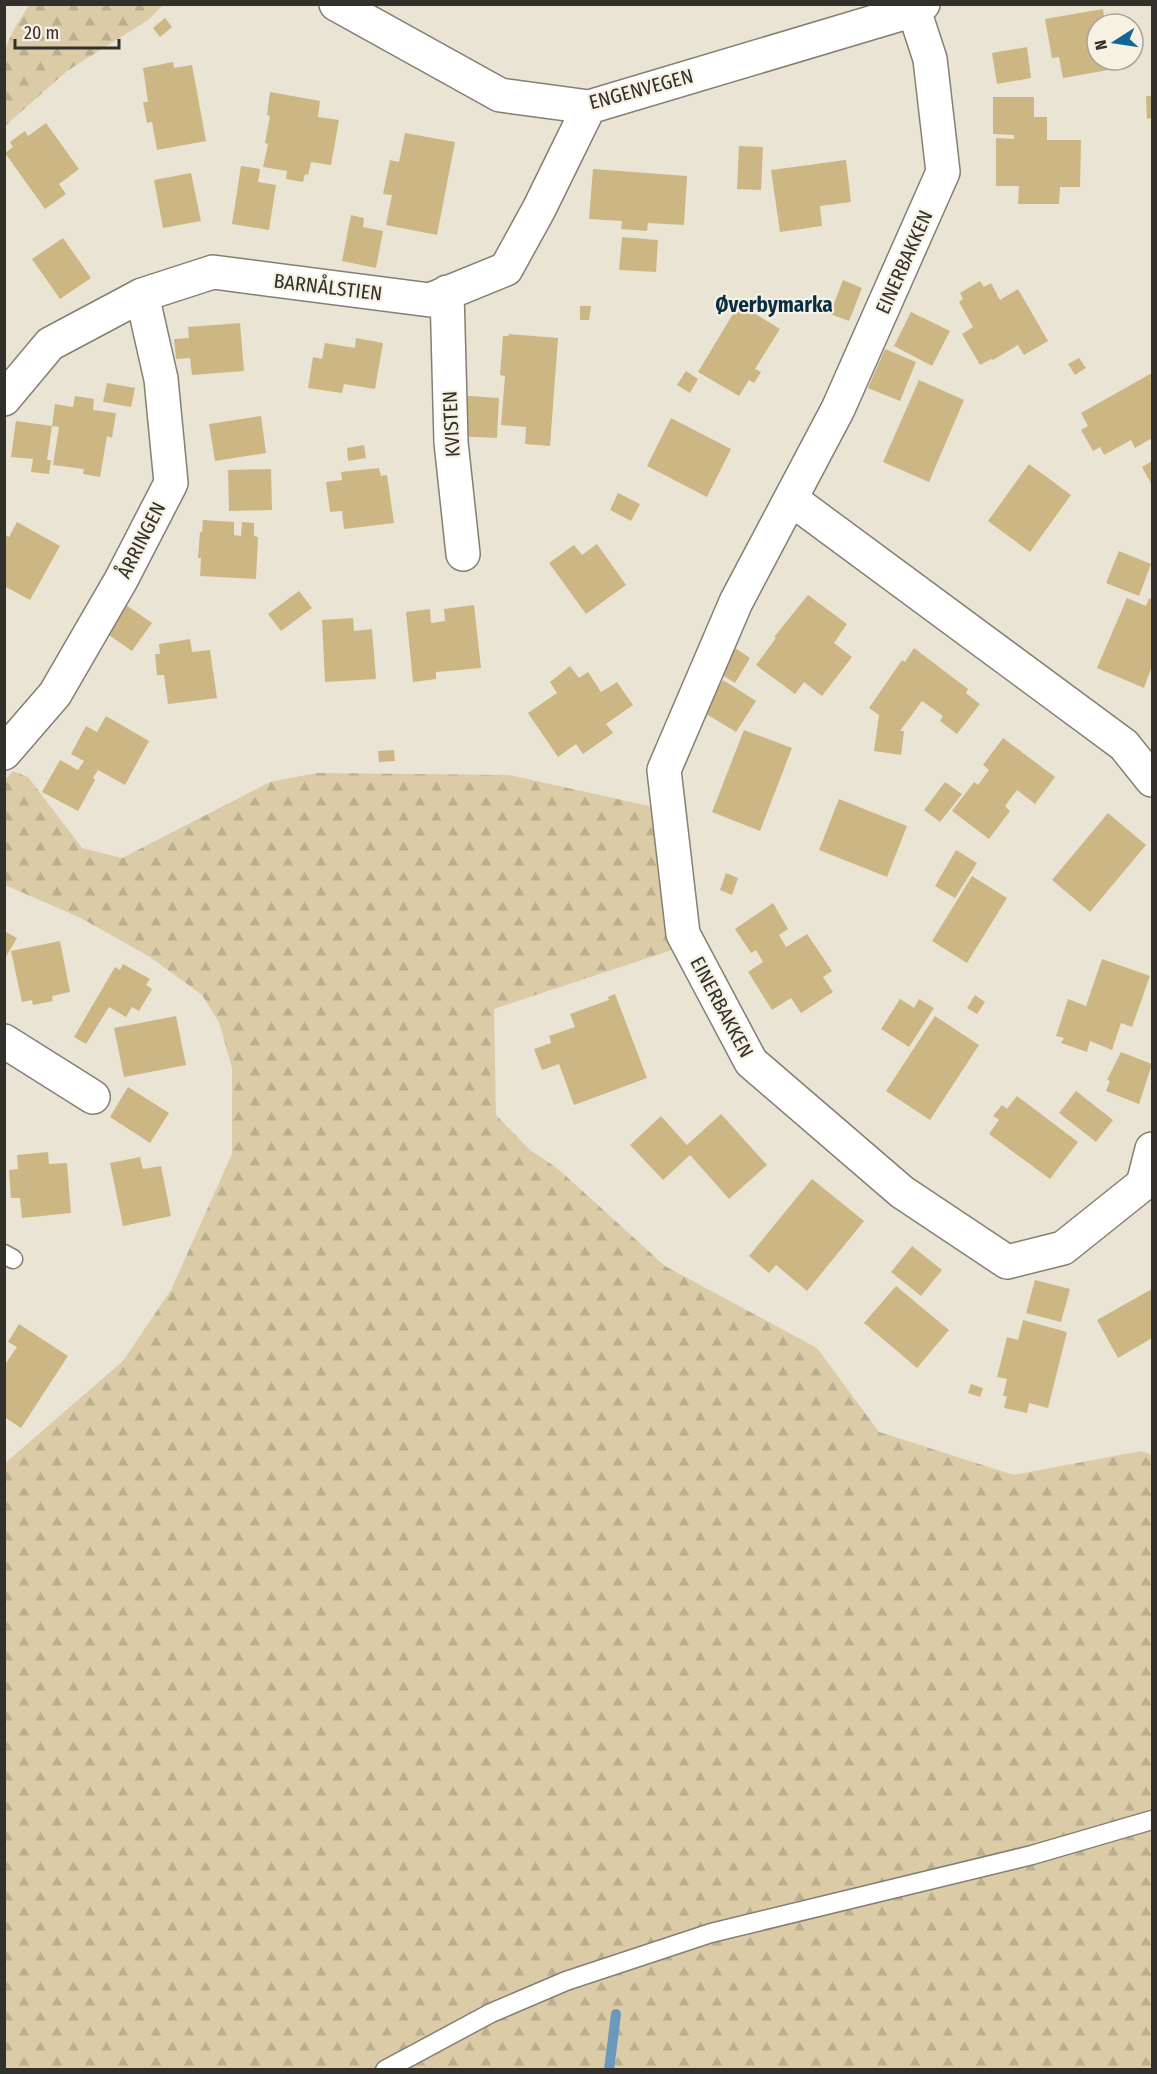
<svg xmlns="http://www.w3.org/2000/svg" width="1157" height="2074" viewBox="0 0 1157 2074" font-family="'Fira Sans Condensed',sans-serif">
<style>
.forest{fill:url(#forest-firs)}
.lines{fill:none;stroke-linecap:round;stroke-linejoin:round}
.stream{stroke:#6b99bb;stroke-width:10}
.building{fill:#ccb784}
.lane-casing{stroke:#857f72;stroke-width:21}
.street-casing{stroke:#857f72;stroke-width:36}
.lane{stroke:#fff;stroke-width:18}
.street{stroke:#fff;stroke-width:33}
.labels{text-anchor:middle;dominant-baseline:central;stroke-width:4.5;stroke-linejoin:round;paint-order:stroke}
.street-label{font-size:20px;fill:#32302a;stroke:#f7f1e3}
.neighbourhood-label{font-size:21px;font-weight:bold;fill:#072e46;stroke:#f7f1e3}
</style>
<defs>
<pattern id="forest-firs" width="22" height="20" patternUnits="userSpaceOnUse" patternTransform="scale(1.5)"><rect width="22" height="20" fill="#dbcba7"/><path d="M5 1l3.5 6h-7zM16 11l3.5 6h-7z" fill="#bcaf90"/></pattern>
</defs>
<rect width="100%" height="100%" fill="#eae4d5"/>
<!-- forest -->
<path class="forest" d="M29,5V4L163,5L148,20L67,71L5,126V50L12,33Z
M13,771L28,777L82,848L122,858L270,782L317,773L509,775L672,811L690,944L494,1009L496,1115L530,1150L557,1168L665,1266L817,1348L879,1432L1014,1475L1141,1451L1152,1455V2069H5L4,1464L123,1361L171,1290L232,1154V1068L219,1022L202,995L150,957L81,918L5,885V780Z"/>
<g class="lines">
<!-- stream -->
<path class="stream" d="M609,2070L616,2014"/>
</g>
<!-- building -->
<path class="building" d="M1103,9L1105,24H1097V60H1112L1114,69L1063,78L1059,57L1052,58L1045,19Z
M165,18L172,27L160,37L153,28Z
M1027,47L1031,78L997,84L992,53Z
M173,62L174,68L192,65L206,141L157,150L152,122L147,123L143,102H148L143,68Z
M270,92L320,101L318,117L339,120L331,165L311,162L308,175L305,174L303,182L286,179L287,171L263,167L268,144L265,143L270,116L267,115Z
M1146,96H1152V118L1147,119Z
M993,97H1034V117H1047V140H1081L1080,187H1060L1059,204H1018L1019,186H996V138L1014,139V135L993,134Z
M46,123L79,169L59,184L66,194L45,209L5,153L13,147L10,142L25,131L28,136Z
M405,133L455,142L437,235L386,225L392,195L383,194L390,160L399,162Z
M739,146L763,147L761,190L737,189Z
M846,160L851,202L820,206L822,226L780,232L771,170Z
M241,166L260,169L258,182L276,185L269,230L232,224Z
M593,169L687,176L684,225L648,223L647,231L621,229L622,221L589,219Z
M191,173L201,221L163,228L154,180Z
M351,215L364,218L363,227L383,231L376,268L342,261Z
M622,237L658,240L656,272L619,270Z
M63,238L91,278L60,299L32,259Z
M843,280L862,288L849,321L830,314Z
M980,281L984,287L991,283L1000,300L1018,289L1048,341L1024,355L1018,345L993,360L991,359L980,365L962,334L973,327L959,302L963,299L960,293Z
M739,304L780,329L755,369L761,372L754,383L749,380L739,396L698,372Z
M580,306H591L589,320H580Z
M911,312L950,331L932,366L894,346Z
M240,323L244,371L192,375L190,358L176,359L174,339L189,338L188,327Z
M508,334L558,338L550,446L525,444L526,427L501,425L505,376L500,375L503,336H509Z
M356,338L383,343L375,389L344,384L342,393L308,388L313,357L322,359L325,343L355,348Z
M885,349L916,362L900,401L868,388Z
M1079,358L1086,368L1075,375L1068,364Z
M686,371L698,379L690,393L677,385Z
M1152,373V438L1135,448L1131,440L1104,455L1100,447L1093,451L1081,430L1088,426L1081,413Z
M919,380L964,400L929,482L883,462Z
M107,383L135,388L131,407L103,402Z
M456,395L499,398L497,438L454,436Z
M75,396L94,399L93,410L116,413L112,438L107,436L100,477L83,474L84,469L53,465L59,427L52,426L55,404L73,407Z
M261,416L266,453L215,461L209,424Z
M671,418L731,449L707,497L647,466Z
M16,421L52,426L47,460H51L49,474L31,472L33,459L11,457Z
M364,445L366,458L348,461L347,448Z
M1152,461V485L1142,467Z
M1029,464L1071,495L1030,552L988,521Z
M379,468L381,476L387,475L394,523L344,529L342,511L330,512L326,482L342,480L341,472Z
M271,469L272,510L229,511L228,470Z
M618,493L640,504L631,521L610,510Z
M203,520L234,522V535L241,536L242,522L254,523V536L258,537L256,579L200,576L201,558H198L200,532H202Z
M17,522L60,546L30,600L4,586V534L9,537Z
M597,544L626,585L586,614L549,563L574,545L582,555Z
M1119,551L1151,564L1139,596L1106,583Z
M299,591L312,608L281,631L268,614Z
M808,595L847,624L834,643L852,657L822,696L804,682L795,694L756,665L776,638L774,637Z
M1127,598L1146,606L1149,598L1152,600V666L1144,688L1097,668Z
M126,605L152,623L132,651L106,633Z
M474,605L481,668L436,672V679L413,682L406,612L430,609L431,623L445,621L444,609Z
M353,618L354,631L372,629L376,679L325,682L322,620Z
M190,639L192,652L210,650L217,698L168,704L164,675H157L155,654H160L159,644Z
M735,648L750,658L735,683L719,673Z
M914,648L968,689L966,693L980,704L957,734L940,721L943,716L922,701L900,731H904L901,755L874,751L879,715L869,708L902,660L905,662Z
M570,666L579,678L588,672L601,692L617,682L633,705L606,724L613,733L583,754L576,744L558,757L528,713L557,693L550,682Z
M723,680L756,701L736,732L703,712Z
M106,716L149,741L125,785L98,770L93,778L95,780L78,811L42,792L60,760L78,770L84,761L71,754L86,726L97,732Z
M744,730L792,748L760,831L712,812Z
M1003,738L1055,777L1035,804L1017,790L1005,806L1010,811L989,839L952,811L974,782L978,785L989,770L983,765Z
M394,750L395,761L379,762L378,751Z
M945,782L962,794L940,822L924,810Z
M839,799L907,826L887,877L819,850Z
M1108,813L1146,845L1090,912L1052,880Z
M956,850L977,863L955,898L935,886Z
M726,873L738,878L732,895L720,890Z
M972,876L1007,898L967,963L932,941Z
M773,903L788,929L779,935L786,947L807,934L832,971L823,977L833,992L801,1013L791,998L772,1010L748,972L763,962L756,950L751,953L735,929Z
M4,931L17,938L4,960Z
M60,941L70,992L52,996L53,1001L33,1005L32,1000L22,1002L11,951Z
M1102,959L1150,976L1132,1027L1121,1023L1112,1050L1090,1041L1087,1052L1061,1043L1064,1038L1056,1036L1068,999L1086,1006Z
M123,964L150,979L146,985L152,989L139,1011L132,1007L126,1017L109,1007L86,1044L74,1037L115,967L120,970Z
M615,994L647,1078L574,1105L559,1064L542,1070L534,1049L551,1043L549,1036L575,1027L570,1014L609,1000L608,997Z
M975,995L985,1002L977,1014L967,1008Z
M900,999L914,1008L919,999L934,1008L909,1047L881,1029Z
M176,1016L186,1065L124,1077L114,1028Z
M935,1016L979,1045L930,1120L886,1091Z
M1121,1052L1152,1064L1139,1104L1106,1091L1110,1081L1107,1080Z
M128,1087L169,1113L150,1143L110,1117Z
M1076,1091L1113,1120L1096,1142L1059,1113Z
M1017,1096L1078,1142L1050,1179L989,1134L999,1120L993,1116L1002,1105L1007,1109Z
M721,1114L767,1165L729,1199L690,1155L663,1180L630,1145L661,1116L687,1145Z
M48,1152L49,1164L67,1163L71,1213L22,1218L20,1198H11L9,1170L18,1169L17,1155Z
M140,1157L143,1169L161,1166L171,1216L123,1226L110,1163Z
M812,1179L864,1221L807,1291L776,1265L769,1273L749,1256Z
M912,1246L942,1270L921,1296L891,1272Z
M1035,1280L1070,1289L1061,1322L1026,1313Z
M896,1286L949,1330L917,1368L864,1323Z
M1152,1289V1338L1118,1358L1097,1320Z
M1023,1320L1067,1332L1048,1408L1029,1403L1027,1413L1004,1408L1007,1396H1003L1007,1379L997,1377L1007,1337L1018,1340Z
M19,1324L68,1356L21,1428L4,1417V1366L17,1347L8,1342Z
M971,1384L983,1388L980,1397L968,1393Z"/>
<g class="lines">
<defs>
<path id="lane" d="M4,1254L13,1259
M385,2070L491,2013L566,1981L711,1933L1032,1855L1152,1820"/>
<path id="street" d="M336,4L500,95L589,107L914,10L923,4
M914,10L930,59L943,172L838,409L736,602L664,770L683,934L751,1062L902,1192L1007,1262L1063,1248L1143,1184L1152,1149
M447,292L451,442L463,554
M4,399L50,344L142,295L213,272L430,300L506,269L539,209L589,107
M791,499L1124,745L1152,780
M4,753L55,694L121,580L171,483L161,379L142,295
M4,1041L93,1097"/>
</defs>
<!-- lane casing -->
<use href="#lane" class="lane-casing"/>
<!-- street casing -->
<use href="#street" class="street-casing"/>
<!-- lane -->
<use href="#lane" class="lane"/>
<!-- street -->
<use href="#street" class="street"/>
</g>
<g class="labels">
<!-- street labels -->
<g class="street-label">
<text transform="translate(641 89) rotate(-15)">ENGENVEGEN</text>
<text transform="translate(904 262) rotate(-66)">EINERBAKKEN</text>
<text transform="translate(328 287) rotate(7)">BARNÅLSTIEN</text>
<text transform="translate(451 424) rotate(-93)">KVISTEN</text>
<text transform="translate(141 540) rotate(-63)">ÅRRINGEN</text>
<text transform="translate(722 1007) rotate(62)">EINERBAKKEN</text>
</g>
<!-- neighbourhood labels -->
<g class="neighbourhood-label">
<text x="774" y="305">Øverbymarka</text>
</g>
</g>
<!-- border -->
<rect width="1157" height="2074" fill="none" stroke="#32302a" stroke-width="12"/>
<!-- north arrow -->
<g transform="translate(1115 42) rotate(258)"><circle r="28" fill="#f7f1e3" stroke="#a8a499" stroke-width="1.5"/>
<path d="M0-4.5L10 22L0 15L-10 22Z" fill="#106697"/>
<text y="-9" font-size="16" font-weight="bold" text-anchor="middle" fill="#32302a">N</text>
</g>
<!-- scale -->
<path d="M15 39v9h104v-9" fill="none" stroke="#32302a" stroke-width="3"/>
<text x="24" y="39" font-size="18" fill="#32302a" stroke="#f7f1e3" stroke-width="4.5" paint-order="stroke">20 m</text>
</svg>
